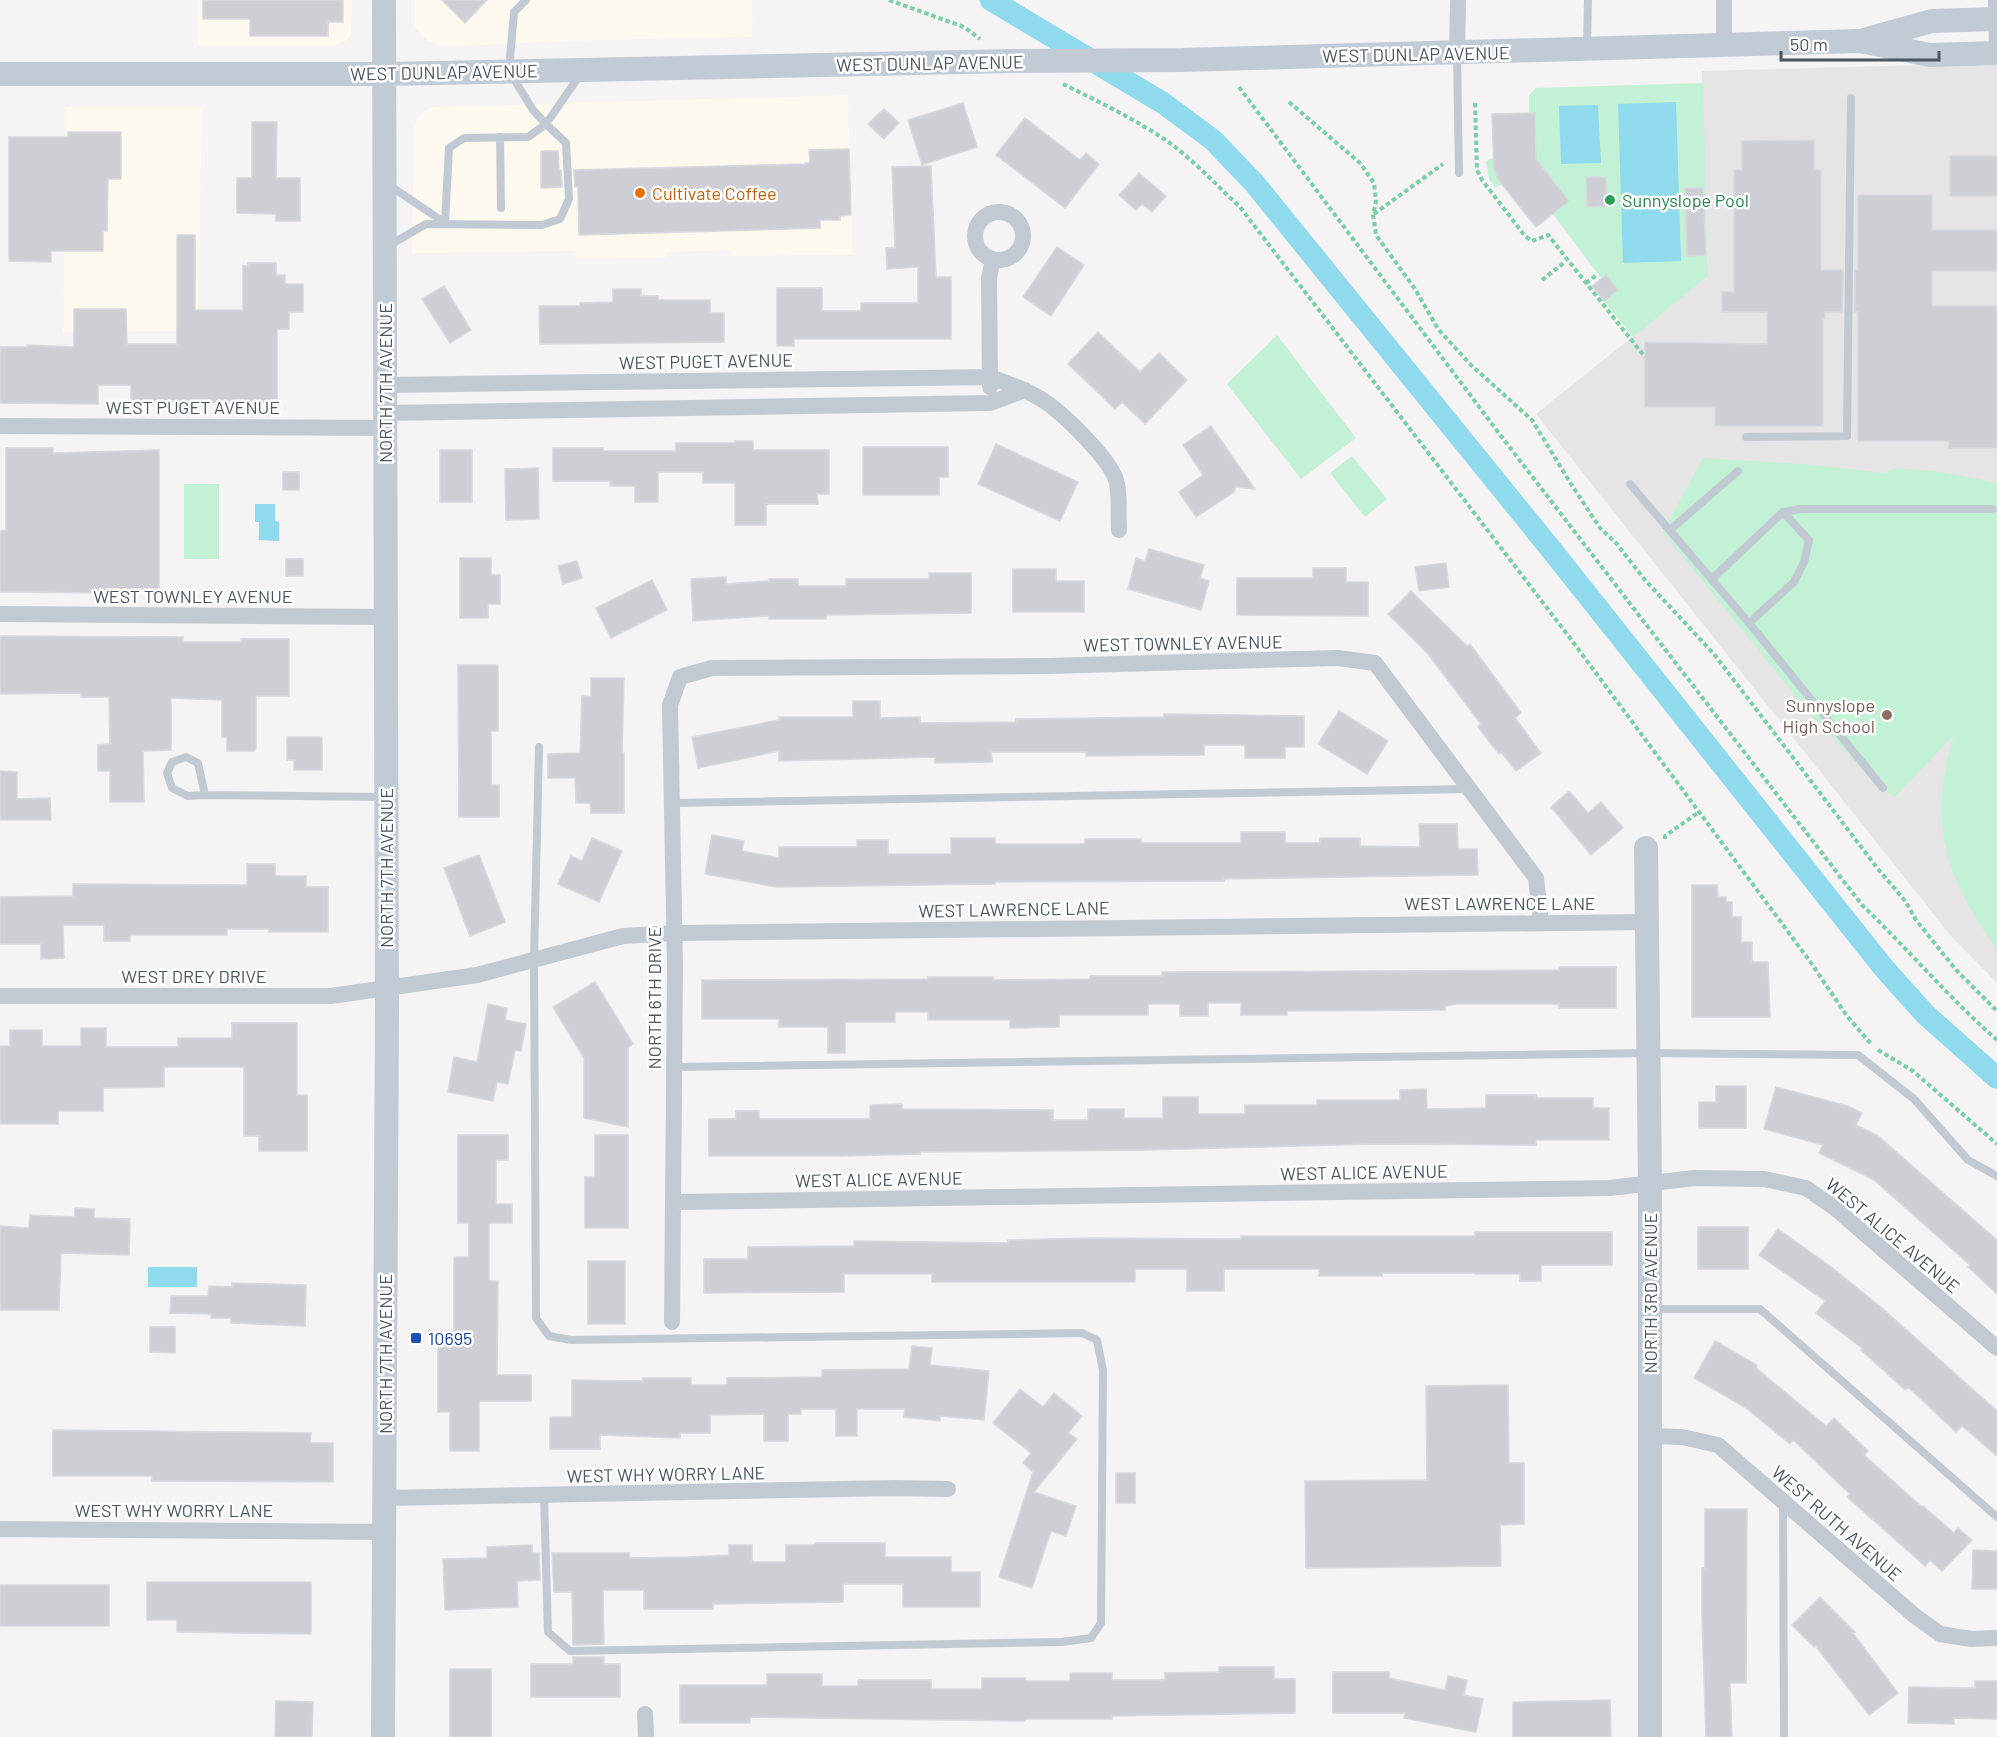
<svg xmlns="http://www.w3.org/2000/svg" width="1997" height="1737" viewBox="0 0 1997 1737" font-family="Barlow,sans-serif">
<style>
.commercial{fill:#fdf9ef}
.education{fill:#e6e4e5}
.green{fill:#c3f1d5}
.water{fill:#90daee}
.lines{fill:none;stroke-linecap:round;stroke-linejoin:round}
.canal{stroke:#90daee;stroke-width:22}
.building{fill:#cdcfd5;stroke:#d7d9de;stroke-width:1.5}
.path{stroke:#7ad0a6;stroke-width:4;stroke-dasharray:4.5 3;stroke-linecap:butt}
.lane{stroke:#c1cad2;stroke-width:8}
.street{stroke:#c1cad2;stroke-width:16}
.secondary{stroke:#c1cbd6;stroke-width:24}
.food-dot{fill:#e8710a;stroke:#fff;stroke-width:2}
.leisure-dot{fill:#2e9e5b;stroke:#fff;stroke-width:2}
.education-dot{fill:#8d6e63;stroke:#fff;stroke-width:2}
.transit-dot{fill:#1a4fb4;stroke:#fff;stroke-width:2}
.labels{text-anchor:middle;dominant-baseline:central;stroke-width:5;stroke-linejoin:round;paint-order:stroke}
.street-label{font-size:18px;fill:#4a5661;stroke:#fff}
.food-label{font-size:18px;fill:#c56008;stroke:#fff;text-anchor:start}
.leisure-label{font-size:18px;fill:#27864d;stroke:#fff;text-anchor:start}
.education-label{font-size:18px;fill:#785e54;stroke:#fff;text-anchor:end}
.transit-label{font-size:18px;fill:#164399;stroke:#fff;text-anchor:start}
</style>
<rect width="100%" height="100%" fill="#f5f3f3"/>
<!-- commercial -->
<path class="commercial" d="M198,0H352L351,34L347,40L334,46H198Z
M415,0H752L753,37L566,41L441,47L427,40L415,27Z
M848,95L853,255L731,256L730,250L666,252V257L576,258L575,251L412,253L414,130L417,118L424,111L433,107Z
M66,107H202L198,331L63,332Z"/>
<!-- education -->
<path class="education" d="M1997,63V983L1951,936L1536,414L1708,276L1702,71Z"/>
<!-- green -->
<path class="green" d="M1703,83L1708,276L1633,337L1592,286L1601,278L1553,214L1536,227L1502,185L1495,187L1489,179L1486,161L1493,158L1492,114L1529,113V95L1536,88Z
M1277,335L1356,438L1301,479L1227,384Z
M1352,456L1387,499L1365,517L1330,473Z
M1703,458L1802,464L1885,473L1896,468L1942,472L1997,483V949C1945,877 1927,823 1954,735L1895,797L1878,788L1844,749L1810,714L1663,532Z
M184,484H219V559H184Z"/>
<!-- water -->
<path class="water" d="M1676,102L1681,261L1623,263L1618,104Z
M1598,105L1601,163L1561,164L1559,106Z
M255,504H275V521L279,522V541L259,540V522H255Z
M148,1267H197V1287H148Z"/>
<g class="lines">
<!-- canal -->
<path class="canal" d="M991,0L1163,103L1213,140L1255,184L1550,548L1883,967L1925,1014L1997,1078"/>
</g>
<!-- building -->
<path class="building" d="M203,0H343V22H328V36H250V19H203Z
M442,0H487L465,23Z
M963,103L977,147L922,165L908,120Z
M884,109L899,123L884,139L868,124Z
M1535,113L1536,159L1569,201L1536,227L1497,178L1494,169L1492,114Z
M1025,118L1080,160L1086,153L1099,164L1065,208L996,155Z
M252,122H277L276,178H300V221H276V214L237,213V178H252Z
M68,132H121V179H108L107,231H103V251H51V262L9,261V137H68Z
M1814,140V170H1821V270H1843L1842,312H1825V319H1823V426H1715V407H1645V342L1767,344V312H1722V292H1734V170H1742V141Z
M849,149L851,215L840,216V220H820V228L579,235L578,187H575L574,170L805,164V163H810L809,150Z
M541,151H558L559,170H561L562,187L541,188Z
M1950,156H1997V196H1950Z
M931,166L936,277H951V339H794V346H777V288H822V311H861V303H918V267L887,269L886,248H895L892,167Z
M1139,173L1166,196L1152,212L1142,204L1136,210L1119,195Z
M1586,177H1606L1607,206L1587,207Z
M1685,188H1703L1706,255L1687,256Z
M1858,195H1932V230H1997V271H1932V306H1997V448H1949V441H1858V312H1855V270H1858Z
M177,235H195V310H243V266H248V263H276V275H285V284H303V312H289V329H277V403L131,402V385H98V404L0,403V347H27V345L74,347V309H126L127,344H177Z
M1057,247L1084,265L1051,316L1023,297Z
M1606,275L1618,290L1604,301L1592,286Z
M444,286L471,330L450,343L422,299Z
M613,289H641V296H658V300H710V313H724V342L540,344L539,306H580V303L613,302Z
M1098,332L1140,372L1159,353L1187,380L1145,424L1122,402L1115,409L1068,364Z
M1211,426L1255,489L1236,487L1234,492L1196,517L1179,492L1203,475L1183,445Z
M735,441H753V450H829V494H817L818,504H766V525H735V483H703V472H658V502H635V486H610V481H553V448H603V451H676V443H735Z
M996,444L1078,482L1060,521L978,484Z
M863,447H948V477H939V495H863Z
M6,448H53V453L159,450V590H106V593L0,592V531L6,530Z
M440,450H472V502H440Z
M538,468L539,519L506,520L505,469Z
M283,472H299V490H283Z
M1149,549L1204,565L1200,578L1209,581L1201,610L1128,589L1136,558L1145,561Z
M460,558H491V575H500V604H488V618H460Z
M286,559H303V576H286Z
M577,561L582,578L563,584L558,566Z
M1446,563L1449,587L1419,591L1415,567Z
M1313,568H1346V582H1368V616L1237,615V578H1313Z
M1013,569H1056V581H1084V612H1013Z
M929,573H971V613L826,615V619H769V616L693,621L691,579L726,577V584L769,581V579H798V586H846V579H929Z
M652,580L667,610L611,638L596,608Z
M1411,591L1467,646L1470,644L1521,713L1515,718L1541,753L1516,771L1501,752L1499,754L1478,727L1481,724L1428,654L1388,614Z
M0,636L183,637V642H241V639H289V696H256V748L254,751H227V737H222V700L171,698V750L143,751L144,802H110V771H98V745L110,744L109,697H81V693L0,694Z
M458,665H498V731H491V785H499V817H459Z
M591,678H624L622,753H624V813H591L590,803H576L575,778H548V754L580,753L582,696L591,697Z
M853,701H880V718L920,717V723L1016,722V719L1164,717V714L1304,716V747H1285V758H1245V745H1204V755L1086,756V752H991L992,762L935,763V757L779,761V751L698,768L692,737L779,720V717H853Z
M1339,711L1388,741L1367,774L1318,744Z
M287,737H322V770H294V760H287Z
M0,771L17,772V799L50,798L51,820H0Z
M1569,791L1588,813L1601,802L1623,828L1591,855L1551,807Z
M1419,824H1457L1458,849H1477L1478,875L1224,879V881L995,882V884L776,887L705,874L712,835L744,841L742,851L779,858V847H857V840H888V854H951V838H995V844H1085V839H1141V843H1241V832H1285V843H1320V838H1360V846L1420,847Z
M592,838L622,851L599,902L558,884L571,856L582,861Z
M479,855L505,922L470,936L444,868Z
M247,864H275V876H306V887H328V932H269V929H227V935H130V941H104V925H63L64,958L41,959V944H0V897L73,896V884L247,885Z
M1692,885H1717L1718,897H1726V902H1732V917H1741V942H1752V962H1768L1770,1017H1692Z
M1559,967H1616V1008H1559V1004H1457L1445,1006V1010L1287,1011V1015H1241V1003H1208V1016H1180V1004H1148V1015H1059V1027L1010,1028V1020H928V1012H895V1022H845V1053H828V1027H779V1019H702V980L928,979V977H993V980L1090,979V976H1162V972L1559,970Z
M595,982L633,1044L628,1047V1127L584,1118V1058L553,1007Z
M488,1004L507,1008L505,1020L526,1024L521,1051L515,1050L508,1084L497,1082L493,1101L448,1092L454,1057L477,1062Z
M232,1023H297V1095H307V1151H259V1136H244V1067H164V1087L103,1088V1111H58V1124H0V1046H10V1030H42V1046H81V1028H106V1047H178V1038H232Z
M1716,1086H1746V1128H1699V1102H1716Z
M1776,1087L1848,1106L1862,1113L1856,1125L1878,1136L1997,1240V1294L1968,1267L1970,1265L1874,1180L1819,1153L1823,1145L1764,1129Z
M1426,1089L1427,1109L1486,1108V1095H1536V1098H1593V1108H1609V1140H1536V1145L1375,1144L1145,1150L920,1152V1154L843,1156H709V1119H736V1111H759V1119H870V1105L902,1104V1109L1053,1110V1120H1088V1109H1124V1118H1163V1097H1198V1114H1245V1105H1317V1100H1400V1090Z
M458,1135H508V1160H496V1204H512V1223H489V1281H498L497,1375H531V1401H479V1451H450V1412H438V1345H454V1257H469V1223H458Z
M595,1135H628V1228H585V1177H595Z
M75,1208L94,1209V1218L130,1219L129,1255L61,1253L59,1310H0V1226L29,1228L30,1215L75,1217Z
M1698,1227H1748V1269H1698Z
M1778,1229L1830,1266L1882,1308L1997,1411V1456L1962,1426L1956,1432L1908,1387L1905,1390L1861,1350L1863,1349L1816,1313L1825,1301L1759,1255Z
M1475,1232H1612V1265H1541V1281H1520V1274H1475V1273H1382V1276H1319V1269H1224V1291H1187V1269H1135V1282H932V1274H844V1292L704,1293V1259H748V1247L854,1246V1241L1008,1243V1240L1092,1238L1241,1239V1236H1475Z
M588,1261H625V1324H588Z
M232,1283L306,1285L305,1326L231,1323V1318H211V1314L170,1313L171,1296H208L209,1286L232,1287Z
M150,1327H175V1353L150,1352Z
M1715,1341L1757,1365L1756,1368L1826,1426L1834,1418L1868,1451L1864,1455L1922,1507L1923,1506L1954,1533L1958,1528L1972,1540L1942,1571L1930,1560L1925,1566L1847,1497L1850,1494L1793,1440L1790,1444L1746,1408L1694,1378Z
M912,1346L932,1348L930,1365L989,1371L984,1420L940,1416V1421L904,1417L905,1409H857V1436H836V1409H801V1414H788V1441H764V1414L710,1415V1433H680V1438L600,1435V1449H550V1417H572V1380L643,1381V1378H691V1385H727V1378L822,1377V1370L909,1369Z
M1508,1385L1509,1463H1524V1524L1500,1525L1501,1566L1306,1568L1305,1481L1427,1480L1426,1386Z
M1020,1389L1043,1407L1054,1393L1082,1416L1068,1433L1077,1439L1034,1492L1076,1506L1066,1536L1051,1531L1032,1588L999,1577L1033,1472L1023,1463L1031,1453L993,1423Z
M53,1430L311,1433L310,1443H333V1482L152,1481V1476H53Z
M1116,1473H1135V1503H1116Z
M1705,1509H1747L1746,1683H1730L1732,1737H1706L1702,1619V1568H1705Z
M815,1543H885V1557H951V1572H980V1607H903V1584H843V1602L713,1604V1609H644V1590H603L604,1644L573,1645L572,1592H554L552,1553H629V1558L688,1557L729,1555V1545H752V1562H786V1545H815Z
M532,1545V1553H539L540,1580L517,1581L518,1607L445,1610L443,1559L487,1558V1547Z
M1973,1550L1997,1551V1589H1972Z
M147,1582H311V1634L177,1632V1620H147Z
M0,1585H109V1626H0Z
M1820,1597L1855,1632L1853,1633L1898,1693L1869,1715L1815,1645L1814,1647L1792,1625Z
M573,1657H604V1664H620V1697H531V1664H573Z
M1219,1667H1274V1679H1295V1713L1112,1716V1719H1025V1721L750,1717V1723H680V1685H767V1674H822V1686H858V1680H931V1689H982V1678H1025V1681H1070V1673H1112V1680H1165V1673L1219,1672Z
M450,1669H491V1737H450Z
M1333,1672H1389V1678L1445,1690L1448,1676L1467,1680L1464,1695L1483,1699L1476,1732L1404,1718L1405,1713H1333Z
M1975,1681H1997V1719L1954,1718V1724L1908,1723L1909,1687L1975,1688Z
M1610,1700L1611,1737H1513V1702Z
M276,1701L313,1702L312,1737H275Z"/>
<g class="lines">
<!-- path -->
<path class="path" d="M889,0L964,27L980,39
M1063,84C1097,101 1133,118 1164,139C1192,158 1215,184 1240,207L1570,638L1809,960L1847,1016L1872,1045
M1239,87L1501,436L1862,905C1908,949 1949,998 1997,1040
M1289,102L1360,163L1374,183L1376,202L1373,214L1376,235L1415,289L1438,329L1471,365L1532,420L1571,484L1600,528L1616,543L1645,580L1714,654L1878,869L1906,902L1916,920L1957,971L1997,1011
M1475,103L1477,170L1482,180L1525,236L1532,241L1548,235L1645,357
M1374,214L1443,164
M1542,280L1565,262
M1586,283L1598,274
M1665,839V836L1699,812
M1878,1050L1913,1071L1997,1144"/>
<!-- lane -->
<path class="lane" d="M1587,48L1588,0
M1457,53L1459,173
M500,137L501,208
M389,185L445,223
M445,223L449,148L464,138L528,137L546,124L533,110L509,71L514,12L526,0
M388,246L426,224L542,225L560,219L569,199L566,143L546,124L580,75
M1746,437L1847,436L1851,98
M1630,484L1749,623L1794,582L1804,562L1809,540L1783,512L1801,509H1993
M1670,530L1738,471
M1712,579L1783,512
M1749,623L1883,788
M539,747L534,959L536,1318L549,1336L571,1340L1082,1333L1097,1340L1103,1370L1101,1623L1091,1638L1062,1642L570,1651L548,1632L544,1496
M205,795L188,796L172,788L167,773L172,762L186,757L198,763L205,795L385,797
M672,803L1469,789
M674,1067L1649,1053L1858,1055L1914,1099L1968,1160L1997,1176
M1651,1309H1760L1997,1517
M1783,1503L1784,1737"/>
<!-- street -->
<path class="street" d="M1996,0L1997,53
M1724,45V0
M1457,53L1458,0
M975 236a24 24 0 1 1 48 0a24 24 0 1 1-48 0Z
M385,385L990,377C1007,383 1025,389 1041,399C1061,411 1114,462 1117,484C1120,498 1118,515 1119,530
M990,387L989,278L993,260
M385,413L990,403L1025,390
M0,426L385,428
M0,614L385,617
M0,996H331L477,975L623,936L674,933L1647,922
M673,1202L1610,1188L1694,1178L1764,1179L1806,1188L1836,1209L1997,1348
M672,1322L675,967L670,705L680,677L712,668L1047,666L1338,658L1375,663L1536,878L1541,922
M1651,1436L1682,1437L1718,1445L1915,1616L1940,1634L1971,1639L1997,1638
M384,1498L895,1488L948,1489
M0,1529L384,1532
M645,1714L646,1737"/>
<!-- secondary -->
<path class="secondary" d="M1867,39L1932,21L1997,19
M0,74H384L1012,61L1182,60L1860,41L1930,55L1997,53
M1646,848L1650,1183V1737
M383,1737L387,1012L384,0"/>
</g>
<!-- markers -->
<circle class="food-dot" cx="640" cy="193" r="6"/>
<circle class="leisure-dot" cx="1610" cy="200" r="6"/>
<circle class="education-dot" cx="1887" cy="715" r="6"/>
<rect class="transit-dot" x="410" y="1332" width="12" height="12" rx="3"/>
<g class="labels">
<!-- street labels -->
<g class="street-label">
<text transform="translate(1416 54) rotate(-1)">WEST DUNLAP AVENUE</text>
<text transform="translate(930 63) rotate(-1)">WEST DUNLAP AVENUE</text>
<text transform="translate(444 72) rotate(-1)">WEST DUNLAP AVENUE</text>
<text transform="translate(706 361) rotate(-1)">WEST PUGET AVENUE</text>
<text transform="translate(385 383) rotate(-90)">NORTH 7TH AVENUE</text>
<text x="193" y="407">WEST PUGET AVENUE</text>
<text x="193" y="596">WEST TOWNLEY AVENUE</text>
<text transform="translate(1183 643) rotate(-1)">WEST TOWNLEY AVENUE</text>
<text transform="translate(386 868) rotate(-90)">NORTH 7TH AVENUE</text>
<text x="1500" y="903">WEST LAWRENCE LANE</text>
<text transform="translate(1014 909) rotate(-1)">WEST LAWRENCE LANE</text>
<text x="194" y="976">WEST DREY DRIVE</text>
<text transform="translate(654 998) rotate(-90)">NORTH 6TH DRIVE</text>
<text transform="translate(1364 1172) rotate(-1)">WEST ALICE AVENUE</text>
<text transform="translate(879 1179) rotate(-1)">WEST ALICE AVENUE</text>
<text transform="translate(1893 1235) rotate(40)">WEST ALICE AVENUE</text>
<text transform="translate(1650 1293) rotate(-90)">NORTH 3RD AVENUE</text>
<text transform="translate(385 1354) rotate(-90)">NORTH 7TH AVENUE</text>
<text transform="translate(666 1474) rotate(-1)">WEST WHY WORRY LANE</text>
<text x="174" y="1510">WEST WHY WORRY LANE</text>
<text transform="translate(1837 1523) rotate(41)">WEST RUTH AVENUE</text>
</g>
<!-- food labels -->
<g class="food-label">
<text x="652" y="193">Cultivate Coffee</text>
</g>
<!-- leisure labels -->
<g class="leisure-label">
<text x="1622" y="200">Sunnyslope Pool</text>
</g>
<!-- education labels -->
<g class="education-label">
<text x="1875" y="705">Sunnyslope<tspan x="1875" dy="21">High School</tspan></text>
</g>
<!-- transit labels -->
<g class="transit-label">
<text x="428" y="1338">10695</text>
</g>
</g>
<!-- scale -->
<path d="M1781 51v9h158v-9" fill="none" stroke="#4a5661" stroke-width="3"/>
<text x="1790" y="51" font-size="18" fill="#4a5661" stroke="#ffffff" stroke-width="4.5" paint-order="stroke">50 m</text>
</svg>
